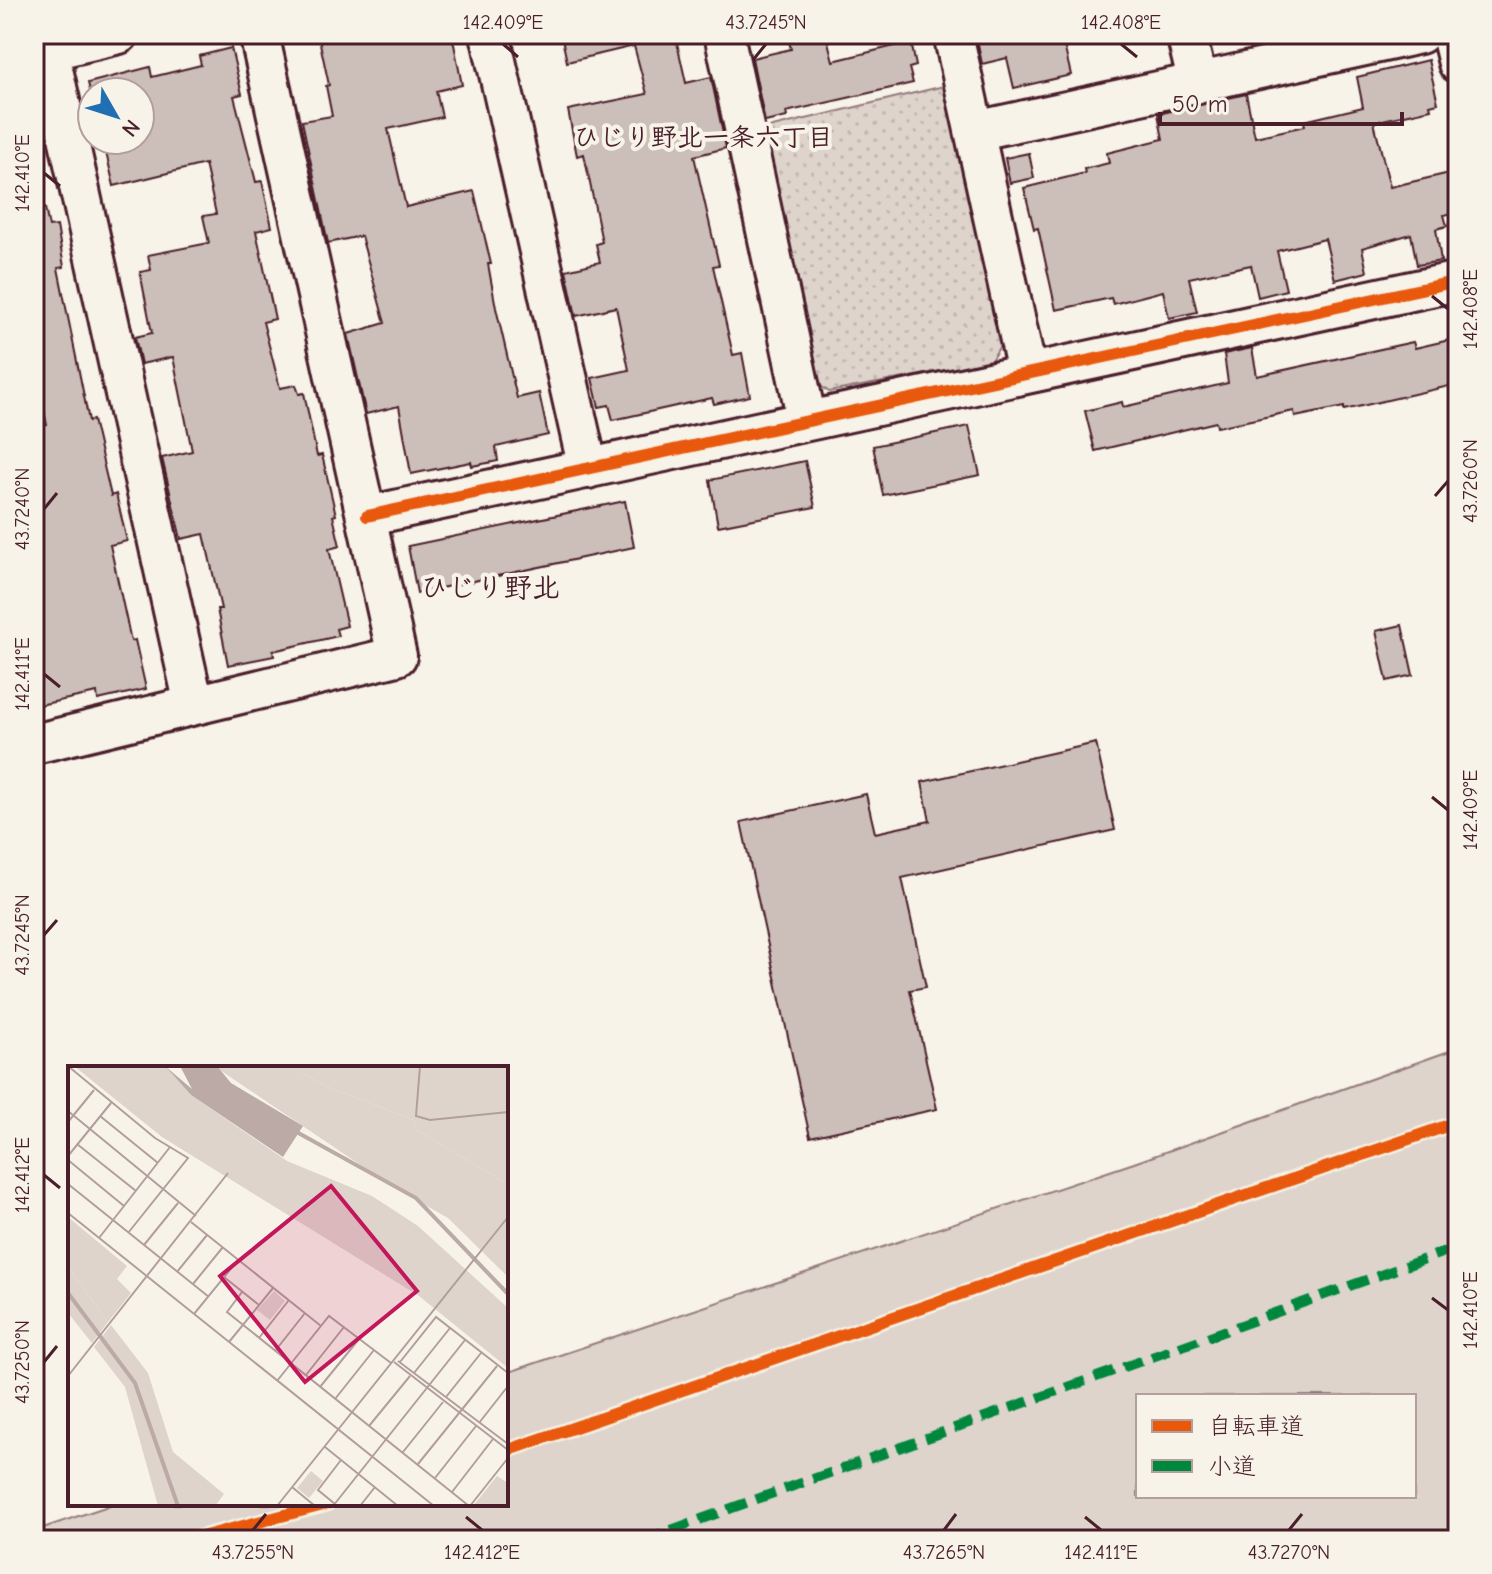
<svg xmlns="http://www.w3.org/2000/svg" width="1492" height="1574" viewBox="0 0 1492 1574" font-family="'Comic Neue','Klee One',sans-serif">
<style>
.grass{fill:#ded4cc;stroke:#947a7c;stroke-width:2;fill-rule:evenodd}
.park{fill:url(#park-dots);stroke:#947a7c;stroke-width:2}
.building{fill:#ccbfb9;stroke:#4a1f2b;stroke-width:2}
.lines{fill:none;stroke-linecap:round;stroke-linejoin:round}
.street-casing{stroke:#4a1f2b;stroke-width:44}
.street{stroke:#f7f3e8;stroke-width:38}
.quiet{stroke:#00873e;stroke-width:10;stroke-dasharray:20 10;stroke-linecap:butt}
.cycleway-casing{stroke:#f7f3e8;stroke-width:17}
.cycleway{stroke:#e8590c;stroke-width:12}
.ticks{fill:none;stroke:#4a1f2b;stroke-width:3}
.labels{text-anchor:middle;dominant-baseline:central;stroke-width:8;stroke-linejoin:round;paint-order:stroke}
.neighbourhood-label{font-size:26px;font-weight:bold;fill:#4a1f2b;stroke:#f7f3e8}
.quarter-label{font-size:28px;font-weight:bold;fill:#4a1f2b;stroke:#f7f3e8}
.inset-river{fill:none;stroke:#bcaaa7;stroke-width:4}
.inset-road{fill:none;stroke:#b29e9c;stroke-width:2}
.view{fill:#c2185b;fill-opacity:0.15;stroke:#c2185b;stroke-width:4}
.inset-edge{fill:none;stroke:#4a1f2b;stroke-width:4}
.neatline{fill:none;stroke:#4a1f2b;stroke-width:3}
.ticks-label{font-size:20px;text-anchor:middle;fill:#4a1f2b}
</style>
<defs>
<pattern id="park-dots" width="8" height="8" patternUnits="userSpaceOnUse" patternTransform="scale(2)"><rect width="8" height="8" fill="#ded4cc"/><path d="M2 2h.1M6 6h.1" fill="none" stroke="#c0b6af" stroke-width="1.8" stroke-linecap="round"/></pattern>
</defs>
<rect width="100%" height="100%" fill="#f7f3e8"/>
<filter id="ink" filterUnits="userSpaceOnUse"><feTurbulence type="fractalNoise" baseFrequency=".0125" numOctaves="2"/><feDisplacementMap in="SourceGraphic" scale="16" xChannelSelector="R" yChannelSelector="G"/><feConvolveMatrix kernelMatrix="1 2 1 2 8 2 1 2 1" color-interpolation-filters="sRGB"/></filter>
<g filter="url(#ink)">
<!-- grass -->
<path class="grass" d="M1458,1048V1540H34V1531L114,1504H506V1373L1134,1163ZM1138,1396H1414V1496H1138Z"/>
<!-- park -->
<path class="park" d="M944,86L1003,341L990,362L829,392L814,381L764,129Z"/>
<!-- building -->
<path class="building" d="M318,34H452L462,85L436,91L442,117L388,129L406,207L474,191L491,264H488L496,308L517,398L539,393L548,435L496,447L498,461L472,466L471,462L411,474L399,406L366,414L348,334L385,323L361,236L328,243L302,121L332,116L326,86L329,85Z
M561,34H675L686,83L711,77L726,148L694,156L719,265L713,266L733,355L742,353L750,396L714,404L712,398L613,420L609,405L599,407L592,378L629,370L616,307L576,316L566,270L600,262L596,244L602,242L584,154L577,156L568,110L647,94L634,46L567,62Z
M787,34H826L833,61L911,42L916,66L909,68L913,83L786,112L787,117L765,122L752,58L791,49Z
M976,34H1065L1067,44L1064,45L1071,75L1014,88L1007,58L982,64Z
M231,48L242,94L234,96L256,182L262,181L272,227L256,231L275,319L263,322L280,388L296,385L299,394L304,393L317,456L322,455L336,515L333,516L340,546L329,549L347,626L336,629L338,636L273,651L274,656L228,665L217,609H221L204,534L181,539L162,458L192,451L173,357L141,364L135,337L152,333L140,272L151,270L148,255L209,243L203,216L216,214L205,164L114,186L103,140H140V92H92V98L88,83L150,67L152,77L201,65L199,56Z
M1428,60L1438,103L1430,105L1431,109L1374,122L1390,187L1454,172L1458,191V212L1444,215L1447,226L1436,229L1441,261L1417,265L1411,234L1362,248L1367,272L1335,280L1325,239L1277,251L1286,290L1258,297L1251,265L1189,278L1197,312L1169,318L1163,291L1113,304L1111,298L1056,310L1038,228L1034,229L1024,188L1085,173L1084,169L1109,163L1107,153L1163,139L1158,114L1246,94L1255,137L1305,126L1304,121L1363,107L1357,77Z
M1029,153L1034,178L1010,183L1005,158Z
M45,208L49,227L57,226L64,267L58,268L89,421L93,420L111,496L116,494L127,541L110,545L131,641L135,640L146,689L98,700L97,693L39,705L34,680V426L47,425L36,370L47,368L34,310V209Z
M1458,338V384L1344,410V407L1295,417L1294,411L1217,427L1216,422L1095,451L1085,411L1122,402L1123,407L1228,383L1224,354L1252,348L1257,376L1413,342L1415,348Z
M969,426L980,475L883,495L873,446Z
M805,461L815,507L718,526L710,480Z
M625,501L634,547L417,593L408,546Z
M1402,625L1413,675L1387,681L1376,631Z
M1096,743L1115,830L902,878L926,987L910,990L937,1109L810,1137L741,822L866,794L875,833L930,821L922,782Z"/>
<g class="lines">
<defs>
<path id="street" d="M490,34L588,469
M724,34L807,421
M953,34L1027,372
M1186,34L1198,84
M1451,34L1458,63
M49,51L194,705
M34,54L119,34
M975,131L1420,34
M367,516L1458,281
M34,744L397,656L259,34"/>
</defs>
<!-- street casing -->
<use href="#street" class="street-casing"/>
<!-- street -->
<use href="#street" class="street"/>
<!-- quiet -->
<path class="quiet" d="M500,1540L507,1538L509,1540
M643,1540L1458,1247"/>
<defs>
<path id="cycleway" d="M367,516L1458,281
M506,1451L1458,1122
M190,1540L327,1504"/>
</defs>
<!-- cycleway casing -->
<use href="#cycleway" class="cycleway-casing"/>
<!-- cycleway -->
<use href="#cycleway" class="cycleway"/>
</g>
</g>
<!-- ticks -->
<path class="ticks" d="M503,44L518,57M1121,44L1137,57M753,60L766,44M44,173L60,186M1432,296L1448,309M1435,496L1448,481M44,509L57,493M44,674L60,687M1432,797L1448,810M44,935L57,920M44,1175L60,1188M1432,1298L1448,1310M44,1362L57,1346M466,1517L482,1530M1085,1517L1101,1530M253,1530L266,1514M944,1530L956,1514M1289,1530L1302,1514"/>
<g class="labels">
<!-- neighbourhood labels -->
<g class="neighbourhood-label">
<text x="703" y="138">ひじり野北一条六丁目</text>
</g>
<!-- quarter labels -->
<g class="quarter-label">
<text x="490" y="588">ひじり野北</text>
</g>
</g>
<!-- overview -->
<g transform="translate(68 1066)">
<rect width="440" height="440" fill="#f7f3e8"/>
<path d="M6,0H97L123,29L219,95L304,130L350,160L440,242V302L351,230L94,71ZM146,0H233V7L260,21L346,54L347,63L440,118V211L380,152L322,119ZM0,201L40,256L24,277L0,247ZM43,259L80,307L105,386L156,428L147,440H90L57,321L26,281Z" fill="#ded4cc"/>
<path d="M233,0H440V118L347,63L346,54L260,21L233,7ZM0,151L59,200L49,213L63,227L40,256L0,201ZM206,225L217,235L202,254L189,244ZM243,405L255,415L241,432L229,422ZM429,410L440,417V440H405Z" fill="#ded4cc"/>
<path d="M97,0L124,23L112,0H149L163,17L235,60L215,91L123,29Z" fill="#bcaaa7"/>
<path class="inset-river" d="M225,64L348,132L440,228M0,227L67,317L110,440"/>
<path class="inset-road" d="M0,0L87,72L120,92L60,167M352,0L348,50L362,54L440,46M0,45L128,150M32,50L90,97M0,56L26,24M9,78L68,125M0,90L43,37M0,94L56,140M0,118L141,231M0,147L366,440M123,156L253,260M31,172L102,81M76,179L110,137M109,206L139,169M156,211L191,239M125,218L155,181M174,226L159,246L401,440M126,248L170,194M191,272L221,234M161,276L205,222M207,285L237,247M330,295L440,378M326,296L440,384M332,296L368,251L440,307M346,307L382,262M238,309L276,261M0,310L160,107M209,315L261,250L323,297M252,321L291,273M378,331L413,287M267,333L306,284M411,357L440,320M301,360L342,310M257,381L330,440M335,386L375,336M350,398L429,300M367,412L408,360M224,421L247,440M384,426L425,373M267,438L250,424L273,394M209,440L440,151M265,440L397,274M292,440L307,421M402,440L440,392"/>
<path class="view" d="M263,120L349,225L237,316L152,210Z"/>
<rect width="440" height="440" class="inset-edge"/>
</g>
<!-- margin -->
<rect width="1492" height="1574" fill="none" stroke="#f7f3e8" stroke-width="88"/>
<!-- legend -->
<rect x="1136" y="1394" width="280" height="104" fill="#f7f3e8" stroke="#b29e9c" stroke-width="2"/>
<rect x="1152" y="1420" width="40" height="12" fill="#e8590c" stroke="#b29e9c" stroke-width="2"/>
<text x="1208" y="1434" font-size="24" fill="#4a1f2b">自転車道</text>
<rect x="1152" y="1460" width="40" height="12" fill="#00873e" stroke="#b29e9c" stroke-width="2"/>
<text x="1208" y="1474" font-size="24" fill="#4a1f2b">小道</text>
<!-- north arrow -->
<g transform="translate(116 116) rotate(129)"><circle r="38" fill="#f7f3e8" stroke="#b29e9c" stroke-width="2"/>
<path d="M0-6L14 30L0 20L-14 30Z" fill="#1f6fb2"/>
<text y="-12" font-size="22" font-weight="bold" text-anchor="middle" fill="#4a1f2b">N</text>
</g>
<!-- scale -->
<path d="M1160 112v12h242v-12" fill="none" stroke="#4a1f2b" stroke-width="4"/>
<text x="1172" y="112" font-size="24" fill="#4a1f2b" stroke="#f7f3e8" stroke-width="6" paint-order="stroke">50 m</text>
<rect x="44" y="44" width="1404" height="1486" class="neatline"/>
<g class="ticks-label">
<text x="503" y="29">142.409°E</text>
<text x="766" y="29">43.7245°N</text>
<text x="1121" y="29">142.408°E</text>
<text transform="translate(22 173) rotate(-90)" y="7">142.410°E</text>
<text transform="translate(1470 309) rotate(-90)" y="7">142.408°E</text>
<text transform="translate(1470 481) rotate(-90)" y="7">43.7260°N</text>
<text transform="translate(22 509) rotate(-90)" y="7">43.7240°N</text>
<text transform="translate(22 674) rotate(-90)" y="7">142.411°E</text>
<text transform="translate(1470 810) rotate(-90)" y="7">142.409°E</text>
<text transform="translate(22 935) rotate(-90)" y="7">43.7245°N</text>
<text transform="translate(22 1175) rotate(-90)" y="7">142.412°E</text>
<text transform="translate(1470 1310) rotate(-90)" y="7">142.410°E</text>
<text transform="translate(22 1362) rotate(-90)" y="7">43.7250°N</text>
<text x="253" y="1559">43.7255°N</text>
<text x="482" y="1559">142.412°E</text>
<text x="944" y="1559">43.7265°N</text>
<text x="1101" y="1559">142.411°E</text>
<text x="1289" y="1559">43.7270°N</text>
</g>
</svg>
